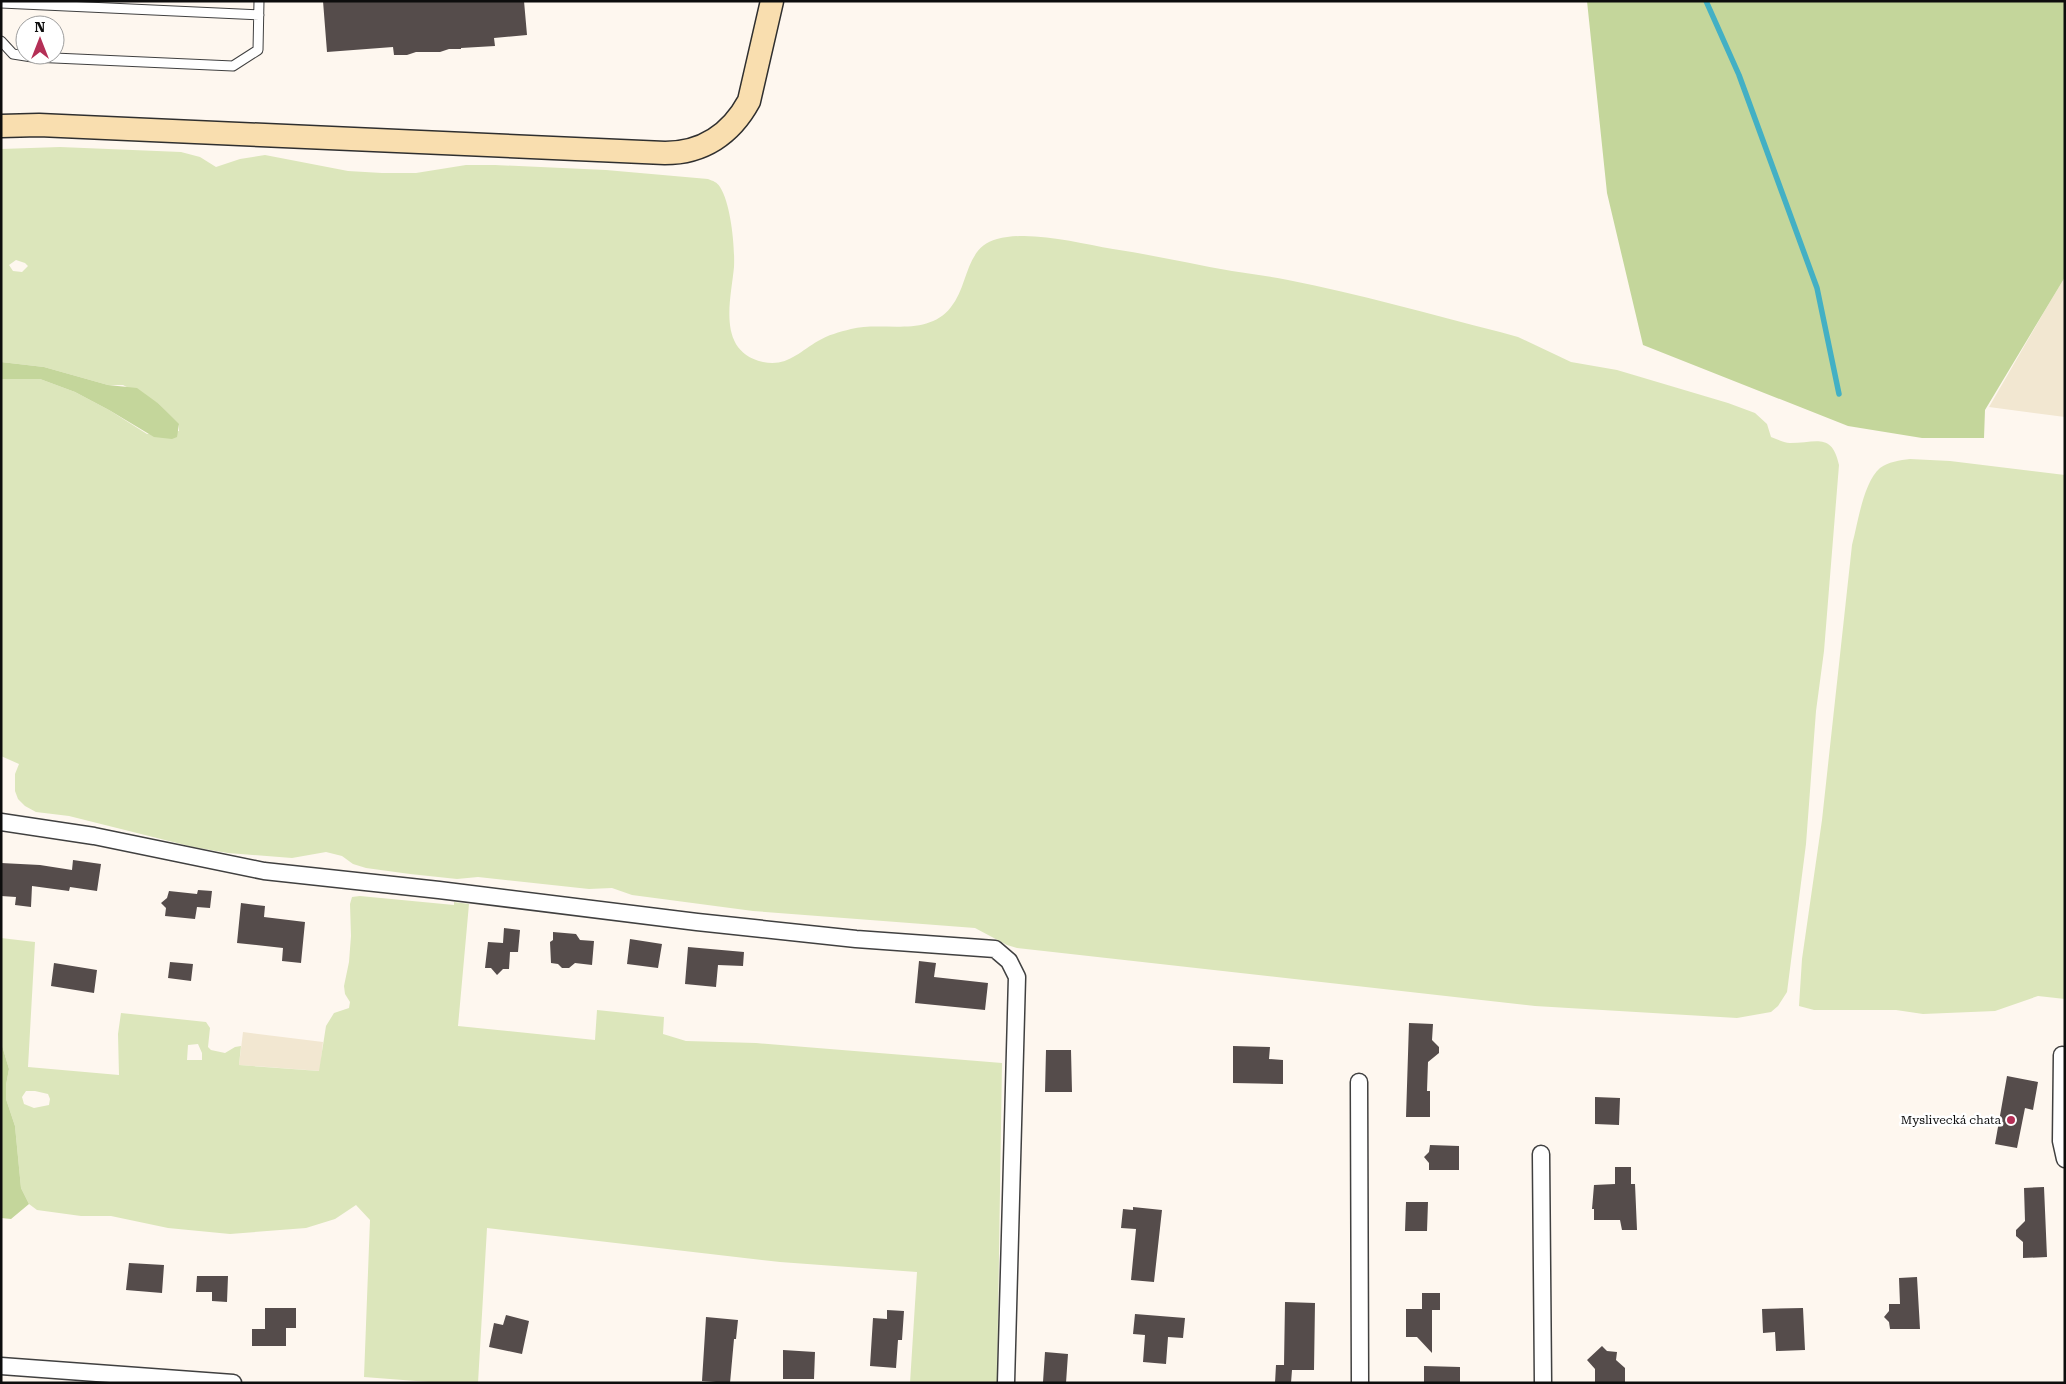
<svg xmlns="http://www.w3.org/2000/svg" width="2066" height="1384" viewBox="0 0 2066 1384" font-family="'Roboto Serif',serif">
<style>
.farmland{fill:#f2e7d1}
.green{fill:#dce6bb;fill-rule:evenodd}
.forest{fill:#c4d69b}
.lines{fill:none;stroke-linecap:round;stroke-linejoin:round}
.stream{stroke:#43b0c4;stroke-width:5.5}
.building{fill:#554c4b}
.lane-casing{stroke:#404040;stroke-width:11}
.street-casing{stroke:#404040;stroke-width:19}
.secondary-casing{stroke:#2f2f2f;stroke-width:25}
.lane{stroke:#fff;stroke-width:9}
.street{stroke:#fff;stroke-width:16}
.secondary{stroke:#f9deaf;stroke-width:22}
.poi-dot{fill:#b42f56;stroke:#fff;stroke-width:2}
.labels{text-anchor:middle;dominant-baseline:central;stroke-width:5;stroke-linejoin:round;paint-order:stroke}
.poi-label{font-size:12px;fill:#0d0d0d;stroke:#fff;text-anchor:end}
</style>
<rect width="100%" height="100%" fill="#fef7ef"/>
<!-- farmland -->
<path class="farmland" d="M2065,277V417L1989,407L2044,312Z
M243,1032L323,1042L320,1071L239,1065Z"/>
<!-- green -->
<path class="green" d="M60,147L181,152L200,157L216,167L240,159L265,155L348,171L382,173H416L466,165H495L606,170L708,179C713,181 717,182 720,187C731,204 735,247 734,267C731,300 716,351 763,362C787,367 799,352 818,341C828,335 839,332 851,329C883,321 927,338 951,307C969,285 965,247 997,239C1031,230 1078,243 1113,249C1153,255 1192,264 1232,271C1251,274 1269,276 1288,280C1359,294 1429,314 1500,332L1518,337L1571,362L1617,370L1728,403L1755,413L1767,424L1771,437C1777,439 1784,443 1790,443C1816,443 1832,432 1839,465L1824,651L1816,711L1806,844L1787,992L1778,1006L1771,1012L1737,1018L1535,1006L1017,948L1007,945L975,928L753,911L632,895L612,888L589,889L478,877L457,879L410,874L366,868L353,864L342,856L326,852L292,858L228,853L193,847L69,816L36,812L25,806L18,799L15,791V774L19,764L1,756V379H40L75,392L109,410L147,434L179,431V425L159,404L123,385H108L44,367L1,362V149ZM16,260L25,263L28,266L22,272L13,271L9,265Z
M1910,459L1950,461L2065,475V999L2038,996L1995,1011L1923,1014L1896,1010H1814L1799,1006L1802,959L1822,820L1852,545C1858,523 1863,483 1880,468C1888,462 1900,460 1910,459Z
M360,896L454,905V902L469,904L458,1026L595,1040L597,1010L664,1017L663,1034L686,1041L756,1043L1002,1063L997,1383H910L917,1272L780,1262L487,1228L478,1383H442L364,1377L370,1220L356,1205L335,1219L306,1228L230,1234L168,1228L111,1216H81L37,1210L29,1204L21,1188L15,1126L6,1099V1085L9,1069L1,1042V938L35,942L28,1067L119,1075L118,1034L121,1013L206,1022L210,1028L208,1047L211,1050L225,1053L235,1047L241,1046L239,1065L319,1071L326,1026L334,1013L349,1008L350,1002L345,994L344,986L349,962L351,936L350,904L352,897ZM198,1044L202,1053V1060H187L188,1045ZM26,1091H35L48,1094L50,1099L49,1105L34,1108L24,1104L22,1097Z"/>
<!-- forest -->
<path class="forest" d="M1587,1H2065V277L1985,410L1984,438H1922L1848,426L1643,345L1607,193Z
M1,362L44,367L108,385L137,388L159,404L179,424L177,437L172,439L154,437L109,410L75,392L40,379H1Z
M1,1042L9,1069L6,1085V1099L15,1126L21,1188L29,1204L11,1219L1,1218Z"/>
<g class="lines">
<!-- stream -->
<path class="stream" d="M1706,1L1739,75L1817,288L1839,394"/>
</g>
<!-- building -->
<path class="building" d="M323,1H524L527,35L494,38L495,46L461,48V49H449L440,52H416L407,55H394L393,47L327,52Z
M73,860L101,864L97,891L70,887L69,891L32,886L31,907L15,905L16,897L1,896V863L40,865L72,870Z
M198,890L212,891L210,908L197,907L195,919L165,916L166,908L161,903L167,898L169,891L197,894Z
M241,903L265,906L264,917L305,922L301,963L282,961L283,948L237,943Z
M504,928L520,930L518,952H510L509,969H503L497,975L491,968H485L488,942L503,943Z
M553,932L576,934L580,940L594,941L592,965L575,963L569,968H562L558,964L551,963L550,942L553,940Z
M630,939L662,944L658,968L627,964Z
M688,947L744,952L743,966L718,965L716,987L685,984Z
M919,961L936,963L934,977L988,983L985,1010L915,1003Z
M170,962L193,964L191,981L168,978Z
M54,963L97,970L94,993L51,986Z
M1409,1023L1433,1024L1432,1040L1439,1047V1053L1428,1062L1427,1091H1430V1117H1406Z
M1233,1046L1270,1047L1269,1059L1283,1060V1084L1233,1083Z
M1046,1050H1071L1072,1092H1045Z
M2007,1076L2038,1082L2033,1110L2025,1108L2017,1148L1995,1144Z
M1595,1097L1620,1098L1619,1125L1595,1124Z
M1430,1145L1459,1146V1170H1429V1163L1424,1157L1429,1152Z
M1615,1167H1631V1184H1635L1637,1230H1622L1620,1220H1594V1209H1592L1594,1185L1615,1184Z
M2044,1187L2047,1257L2023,1258V1242L2016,1236V1230L2025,1221L2024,1188Z
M1406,1202H1428L1427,1231H1405Z
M1133,1207L1162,1210L1154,1282L1131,1280L1136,1229L1121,1228L1123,1209L1133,1210Z
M129,1263L164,1265L162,1293L126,1290Z
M197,1276H228L227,1302L212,1301V1292H196Z
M1917,1277L1920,1329H1890L1889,1322L1884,1317L1889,1311V1304H1900L1899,1278Z
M1422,1293H1440V1310H1432V1353L1417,1337H1406V1309H1422Z
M1285,1302L1315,1303L1314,1370H1292L1291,1383H1275L1276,1365H1284Z
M265,1308H296V1328H286V1346H252V1329H265Z
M1803,1308L1805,1350L1776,1351L1775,1332L1763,1333L1762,1309Z
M887,1310L904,1311L902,1340H898L896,1368L870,1366L873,1318L887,1319Z
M1135,1314L1185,1318L1183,1338L1168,1337L1166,1364L1143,1362L1145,1335L1133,1334Z
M506,1315L529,1321L522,1354L489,1347L494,1323L503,1325Z
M706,1317L738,1320L736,1339H734L730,1383L702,1381Z
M1602,1346L1607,1351L1617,1352L1616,1360L1625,1368V1383H1595V1369L1587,1360Z
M783,1350L815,1352L814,1379H783Z
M1045,1352L1068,1354L1066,1383L1043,1382Z
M1424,1366L1460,1367V1383H1424Z"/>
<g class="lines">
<defs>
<path id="lane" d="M1,3L259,15
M1,41L13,54L32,57L233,66L258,50L259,1"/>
<path id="street" d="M1,822L94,836L264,871L439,890L697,922L856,939L995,949L1009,961L1017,977L1006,1383
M2062,1055L2061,1141L2065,1159
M1359,1082L1360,1383
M1541,1154L1543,1383
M1,1366L233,1383"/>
<path id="secondary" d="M1,126L39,125L665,153C703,153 731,134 749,101L772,1"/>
</defs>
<!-- lane casing -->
<use href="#lane" class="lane-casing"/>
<!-- street casing -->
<use href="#street" class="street-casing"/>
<!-- secondary casing -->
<use href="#secondary" class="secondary-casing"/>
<!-- lane -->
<use href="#lane" class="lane"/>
<!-- street -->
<use href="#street" class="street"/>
<!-- secondary -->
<use href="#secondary" class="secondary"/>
</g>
<!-- markers -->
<circle class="poi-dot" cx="2011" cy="1120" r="5"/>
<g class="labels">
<!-- poi labels -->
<g class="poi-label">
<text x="2001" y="1120">Myslivecká chata</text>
</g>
</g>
<!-- border -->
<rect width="2066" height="1384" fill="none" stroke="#0d0d0d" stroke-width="5"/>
<!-- north arrow -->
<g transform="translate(40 40)"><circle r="24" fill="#ffffff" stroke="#9e9e9e"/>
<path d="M0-4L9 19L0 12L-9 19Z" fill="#b42f56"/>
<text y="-8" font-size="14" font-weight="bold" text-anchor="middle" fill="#0d0d0d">N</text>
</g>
</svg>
